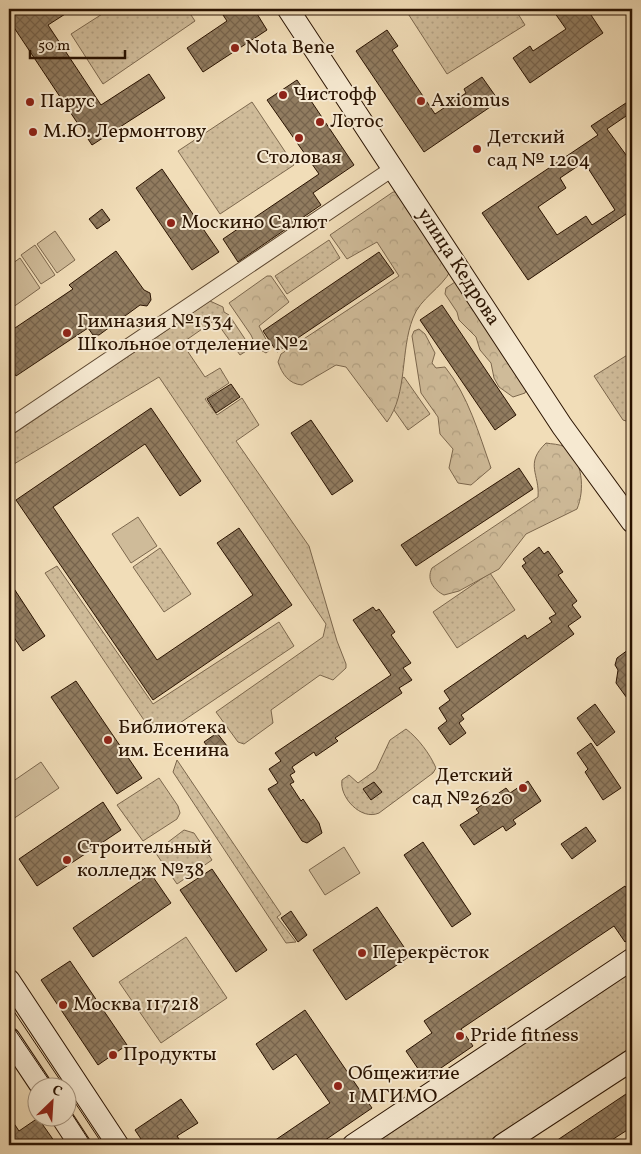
<svg xmlns="http://www.w3.org/2000/svg" width="641" height="1154" viewBox="0 0 641 1154" font-family="Vollkorn,serif">
<style>
.grass{fill:url(#grass-dots);stroke:#7c674d}
.forest{fill:url(#forest-crowns);stroke:#7c674d}
.garden{fill:#cfbb99;stroke:#7c674d}
.building{fill:url(#building-cross-hatch);stroke:#2a1301;fill-rule:evenodd}
.lines{fill:none;stroke-linecap:round;stroke-linejoin:round}
.street-casing{stroke:#5c462f;stroke-width:17}
.secondary-casing{stroke:#2a1301;stroke-width:23}
.street{stroke:#f6e9d1;stroke-width:15}
.secondary{stroke:#f6e9d1;stroke-width:21}
.tram{stroke:#2a1301;stroke-width:1}
.poi-dot{fill:#8f2418;stroke:#f6e9d1;stroke-width:2}
.labels{text-anchor:middle;dominant-baseline:central;stroke-width:4;stroke-linejoin:round;paint-order:stroke}
.poi-label{font-size:20px;fill:#2a1301;stroke:#f6e9d1;text-anchor:start}
.street-label{font-size:20px;fill:#2a1301;stroke:#f6e9d1}
</style>
<defs>
<pattern id="grass-dots" width="8" height="8" patternUnits="userSpaceOnUse" patternTransform="scale(1.25)"><rect width="8" height="8" fill="#cfbb99"/><path d="M2 2h.1M6 6h.1" fill="none" stroke="#b2a082" stroke-width="1.8" stroke-linecap="round"/></pattern>
<pattern id="forest-crowns" width="20" height="18" patternUnits="userSpaceOnUse" patternTransform="scale(1.25)"><rect width="20" height="18" fill="#cfbb99"/><path d="M2 6a3 3 0 1 1 6 0M12 15a3 3 0 1 1 6 0" fill="none" stroke="#b2a082"/></pattern>
<pattern id="building-cross-hatch" width="8" height="8" patternUnits="userSpaceOnUse" patternTransform="scale(1.25)"><rect width="8" height="8" fill="#917c60"/><path d="M0 0l8 8M0 8l8-8" fill="none" stroke="#77644d"/></pattern>
</defs>
<rect width="100%" height="100%" fill="#f1ddb8"/>
<filter id="stains"><feTurbulence type="fractalNoise" baseFrequency=".004" numOctaves="4"/><feColorMatrix values="0 0 0 0 .2 0 0 0 0 .09 0 0 0 0 .02 0 0 0 .5 -.17"/></filter>
<radialGradient id="worn" r=".72"><stop offset=".6" stop-color="#630" stop-opacity="0"/><stop offset="1" stop-color="#630" stop-opacity=".3"/></radialGradient>
<!-- grass -->
<path class="grass" d="M110,9H187L195,21L103,84L71,34Z
M405,9H515L525,25L447,74Z
M252,102L294,165L220,214L178,151Z
M329,240L340,258L287,294L275,276Z
M210,301L223,307L224,312L229,315L251,348L240,355L215,320L182,343L205,377L220,368L229,383L205,399L217,415L242,398L259,425L236,441L309,546L337,641L346,664V668L333,680L320,675L271,710L273,723L244,744L238,742L216,712L323,637L326,624L159,377L9,467V437Z
M632,352V423L623,420L594,376Z
M404,377L430,414L408,430L382,393Z
M160,548L191,594L164,612L133,567Z
M57,566L153,704L279,622L294,646L165,733L152,732L45,573Z
M490,573L515,610L457,648L433,612Z
M406,729C418,738 430,754 436,768L433,773L379,813C361,821 339,797 342,780L349,775L358,783L376,770L390,740Z
M177,760L281,914L277,917L296,942L286,943L173,772Z
M159,778L178,806L180,813L177,819L143,841L117,805Z
M184,830L194,833L212,860L177,884L155,852Z
M186,937L227,998L161,1043L119,982Z
M632,967V1050L488,1145H365Z"/>
<!-- forest -->
<path class="forest" d="M393,192H397L451,270C441,289 420,298 413,318C400,351 408,393 387,422L346,367L336,365L302,385C289,384 282,374 278,362L281,354L399,276L377,242L347,259L330,235Z
M267,276H271L289,302L259,326L271,349L266,353L257,348L251,335L229,303Z
M455,282L527,388L525,393L513,397L499,387L494,378L491,363L480,350L476,337L459,320L457,312L445,294L446,288Z
M419,329L425,334L435,353L432,363L436,368L445,367C468,395 479,434 491,468L471,485L458,483L449,468L453,449L440,434L438,417L421,393L412,336L414,331Z
M546,443C551,444 560,444 565,447C583,460 585,490 577,509L526,534L499,569L459,591L444,595C434,590 426,580 432,568L538,497C540,474 524,464 546,443Z"/>
<!-- garden -->
<path class="garden" d="M55,231L75,260L57,273L37,244Z
M35,245L55,275L41,284L21,255Z
M20,258L40,288L9,310V266Z
M138,517L157,546L131,563L112,534Z
M41,762L59,788L13,819L9,812V784Z
M344,847L360,873L325,895L309,870Z"/>
<!-- building -->
<path class="building" d="M20,9H73L48,25L101,105L149,74L165,98L92,145L9,20V16Z
M219,9H254L267,30L203,72L187,48L227,21Z
M552,9H587L603,33L530,83L513,58L530,46L533,51L566,29Z
M387,30L398,46L392,50L435,114L466,93L464,89L482,77L499,101L424,152L356,51Z
M297,80L354,165L313,193L321,205L238,262L223,239L319,174L267,100Z
M632,99V112L607,129L632,163V210L528,280L482,213L598,135L591,126ZM584,162L615,210L592,225L586,216L557,235L538,207L566,188L560,178Z
M162,169L219,252L192,270L136,188Z
M102,209L110,220L97,229L89,219Z
M116,251L144,290L150,293L151,300L147,306L140,305L99,335H93L88,328L16,376L9,365V332L73,289L69,285Z
M379,252L394,273L277,352L263,331Z
M442,305L516,415L495,430L420,320Z
M231,384L240,397L216,413L207,399Z
M151,408L201,481L180,496L145,444L53,507L157,660L253,595L217,543L239,528L292,605L153,700L16,500Z
M311,420L353,481L332,495L291,433Z
M519,468L533,489L416,566L401,545Z
M539,547L544,554L548,551L563,572L558,575L577,601L572,605L581,617L568,626L574,634L461,715L464,719L459,723L466,733L450,745L438,728L447,721L439,708L450,700L444,691L525,635L527,639L552,622L549,618L556,614L522,566L526,563L523,559Z
M9,581L45,636L23,651L9,630Z
M373,607L376,611L379,609L395,632L391,635L411,663L403,668L412,680L399,688L402,693L335,738L338,741L316,756L314,752L292,767L295,772L290,775L294,782L290,784L301,801L303,799L319,823L322,833L307,843L302,841L268,789L278,783L269,769L281,761L275,753L391,675L353,620Z
M632,647V705L616,683L618,670L615,665L617,658Z
M76,681L142,778L117,794L51,697Z
M595,704L615,732L597,746L577,718Z
M217,733L227,746L214,755L204,742Z
M591,743L621,788L603,800L585,772L588,769L577,753Z
M528,781L541,801L513,820L516,824L506,831L503,826L474,845L460,825L479,813L476,809L506,788L510,793Z
M374,782L382,792L371,800L363,789Z
M103,802L121,830L37,886L19,859Z
M586,827L596,841L572,859L561,844Z
M423,842L471,914L452,927L404,855Z
M212,869L267,950L236,972L180,890Z
M151,874L171,903L93,957L73,928Z
M625,886L632,896V937L625,942L614,926L461,1029L473,1046L425,1079L406,1051L432,1033L424,1021Z
M377,907L410,956L346,1000L313,950Z
M291,911L307,935L298,942L281,918Z
M70,961L127,1045L98,1065L41,980Z
M305,1010L372,1108L318,1145H268L330,1103L296,1054L273,1070L256,1044Z
M632,1090V1127L604,1145H550Z
M181,1099L198,1123L177,1136L183,1145H145L135,1130Z
M9,1116L19,1131L38,1118L57,1145H9Z"/>
<g class="lines">
<defs>
<path id="street" d="M9,427L392,169"/>
<path id="secondary" d="M288,9L562,426L632,522
M9,980L118,1145
M9,1038L41,1086
M61,1116L80,1145
M353,1145L632,959
M502,1145L632,1060"/>
</defs>
<!-- street casing -->
<use href="#street" class="street-casing"/>
<!-- secondary casing -->
<use href="#secondary" class="secondary-casing"/>
<!-- street -->
<use href="#street" class="street"/>
<!-- secondary -->
<use href="#secondary" class="secondary"/>
<!-- tram -->
<path class="tram" d="M9,1004L64,1086
M9,1021L53,1086
M68,1092L103,1145
M68,1108L92,1145"/>
</g>
<!-- markers -->
<g class="poi-dot">
<circle cx="235" cy="48" r="5"/>
<circle cx="283" cy="95" r="5"/>
<circle cx="421" cy="101" r="5"/>
<circle cx="30" cy="102" r="5"/>
<circle cx="320" cy="122" r="5"/>
<circle cx="33" cy="132" r="5"/>
<circle cx="299" cy="138" r="5"/>
<circle cx="477" cy="149" r="5"/>
<circle cx="171" cy="223" r="5"/>
<circle cx="67" cy="333" r="5"/>
<circle cx="108" cy="740" r="5"/>
<circle cx="523" cy="788" r="5"/>
<circle cx="67" cy="860" r="5"/>
<circle cx="362" cy="953" r="5"/>
<circle cx="63" cy="1005" r="5"/>
<circle cx="460" cy="1036" r="5"/>
<circle cx="113" cy="1055" r="5"/>
<circle cx="338" cy="1086" r="5"/>
</g>
<g class="labels">
<!-- poi labels -->
<g class="poi-label">
<text x="245" y="48">Nota Bene</text>
<text x="293" y="95">Чистофф</text>
<text x="431" y="101">Axiomus</text>
<text x="40" y="102">Парус</text>
<text x="330" y="122">Лотос</text>
<text x="43" y="132">М.Ю. Лермонтову</text>
<text x="487" y="138">Детский<tspan x="487" dy="23">сад № 1204</tspan></text>
<text x="299" y="158" text-anchor="middle">Столовая</text>
<text x="181" y="223">Москино Салют</text>
<text x="77" y="322">Гимназия №1534<tspan x="77" dy="23">Школьное отделение №2</tspan></text>
<text x="118" y="728">Библиотека<tspan x="118" dy="23">им. Есенина</tspan></text>
<text x="513" y="776" text-anchor="end">Детский<tspan x="513" dy="23">сад №2620</tspan></text>
<text x="77" y="848">Строительный<tspan x="77" dy="23">колледж №38</tspan></text>
<text x="372" y="953">Перекрёсток</text>
<text x="73" y="1005">Москва 117218</text>
<text x="470" y="1036">Pride fitness</text>
<text x="123" y="1055">Продукты</text>
<text x="348" y="1074">Общежитие<tspan x="348" dy="23">1 МГИМО</tspan></text>
</g>
<!-- street labels -->
<g class="street-label">
<text transform="translate(458 267) rotate(57)">улица Кедрова</text>
</g>
</g>
<!-- margin -->
<rect width="641" height="1154" fill="none" stroke="#f1ddb8" stroke-width="30"/>
<rect x="10" y="10" width="621" height="1134" fill="none" stroke="#2a1301" stroke-width="2.5"/>
<rect x="15" y="15" width="611" height="1124" fill="none" stroke="#2a1301"/>
<!-- north arrow -->
<g transform="translate(52 1102) rotate(25)"><circle r="24" fill="#f6e9d1" stroke="#a4937e"/>
<path d="M0-4L9 19L0 12L-9 19Z" fill="#8f2418"/>
<text y="-8" font-size="14" font-weight="bold" text-anchor="middle" fill="#2a1301">С</text>
</g>
<!-- scale -->
<path d="M30 50v8h95v-8" fill="none" stroke="#2a1301" stroke-width="2.5"/>
<text x="38" y="50" font-size="15" fill="#2a1301" stroke="#f6e9d1" stroke-width="4" paint-order="stroke">50 m</text>
<rect width="100%" height="100%" filter="url(#stains)"/>
<rect width="100%" height="100%" fill="url(#worn)"/>
</svg>
